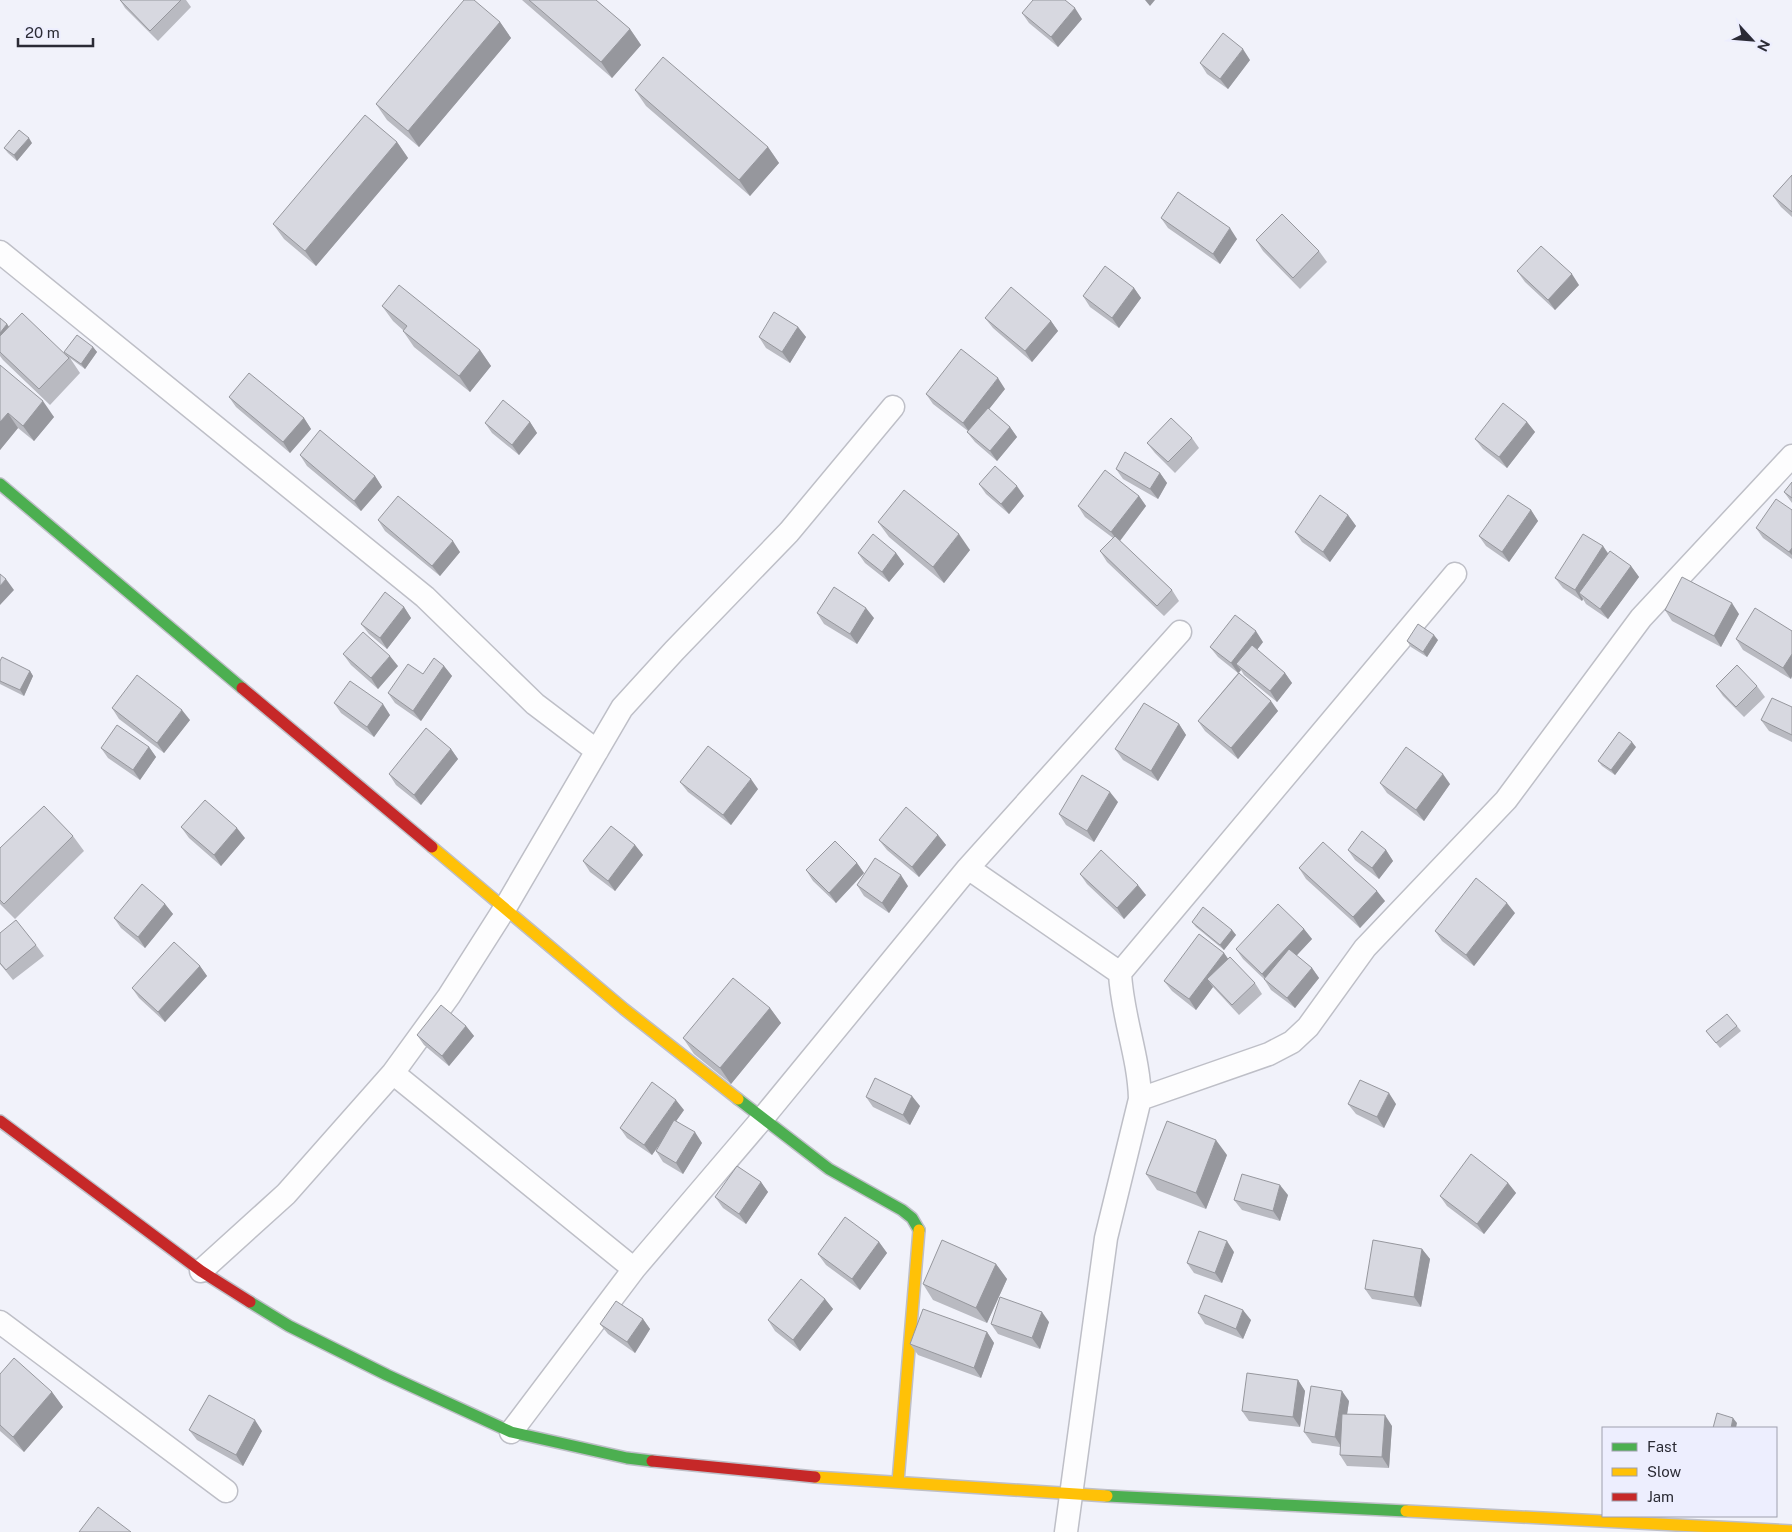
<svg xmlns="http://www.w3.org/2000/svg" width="1792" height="1532" viewBox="0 0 1792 1532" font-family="'Public Sans',sans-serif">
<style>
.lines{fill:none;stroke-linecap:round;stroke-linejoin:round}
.street-casing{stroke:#bebfc7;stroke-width:25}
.fast-casing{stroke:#bebfc7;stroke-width:14}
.slow-casing{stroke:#bebfc7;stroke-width:14}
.jam-casing{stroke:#bebfc7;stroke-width:14}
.street{stroke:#fdfdfe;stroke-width:22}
.fast{stroke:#4caf50;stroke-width:11}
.slow{stroke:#ffc107;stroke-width:11}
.jam{stroke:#c62828;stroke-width:11}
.wall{fill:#b9bac1}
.shaded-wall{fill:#96979d}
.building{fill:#d7d8e0;stroke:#96979d}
</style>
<rect width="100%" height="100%" fill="#f1f2fa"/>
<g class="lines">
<defs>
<path id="street" d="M0,252L425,597L535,704L597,751
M968,868L1120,973
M393,1073L634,1269
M1140,1099L1269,1054L1292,1042L1308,1027L1365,948L1506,800L1641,618L1792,456
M201,1271L286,1194L393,1073L449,996L505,908L622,708L674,651L789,532L893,407
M0,1322L226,1491
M511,1432L634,1269L762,1119L968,868L1180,632
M1066,1532L1106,1238L1140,1099C1139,1056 1122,1016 1120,973L1455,574"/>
<path id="fast" d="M0,484L242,688
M738,1099L829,1169L902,1210L912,1218L919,1230
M250,1302L289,1326L387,1375L511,1432L627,1458L652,1461
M1107,1496L1406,1511"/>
<path id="slow" d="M432,847L624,1009L738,1099
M815,1477L1107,1496
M898,1482L919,1230
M1406,1511L1792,1531"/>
<path id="jam" d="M242,688L432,847
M0,1121L201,1271L250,1302
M652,1461L815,1477"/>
</defs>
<!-- street casing -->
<use href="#street" class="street-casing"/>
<!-- fast casing -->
<use href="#fast" class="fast-casing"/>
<!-- slow casing -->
<use href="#slow" class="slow-casing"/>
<!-- jam casing -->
<use href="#jam" class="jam-casing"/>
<!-- street -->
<use href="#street" class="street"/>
<!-- fast -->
<use href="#fast" class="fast"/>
<!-- slow -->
<use href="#slow" class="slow"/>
<!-- jam -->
<use href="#jam" class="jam"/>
</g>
<!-- wall -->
<path class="wall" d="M120,0H186L191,7L158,41L125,8Z
M522,0H596L630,29L641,45L612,78Z
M1022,13L1082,19L1058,47L1029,23Z
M500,22L511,38L419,147L387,120L376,104Z
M1250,60L1228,89L1207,74L1200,63Z
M635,90L768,147L779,163L750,196L646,106Z
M397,142L408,158L316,266L284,239L273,224Z
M32,143L17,161L8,153L4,148Z
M1792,175V217L1781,207L1773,196Z
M1161,218L1237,239L1220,264L1168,228Z
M1256,240L1319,251L1327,262L1300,289L1263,251Z
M1517,271L1579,285L1555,310L1525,282Z
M1134,288L1141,298L1119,328L1090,307L1083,296Z
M382,306L480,350L491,366L470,392L414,347L403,331H404L393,321Z
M0,318L7,324L9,327L67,356L64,352L93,347L97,352L85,369L70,358L80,373L50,405L3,360L0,356Z
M985,318L1051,321L1058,331L1032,362L993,328Z
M798,327L806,337L790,363L766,348L759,337Z
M0,365L54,417L34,441L18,428L0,450Z
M1005,389L989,409L1010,427L1017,437L997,461L975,442L967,432L968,431L933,404L926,394Z
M229,397L304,418L311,429L290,453L236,407Z
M530,422L537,433L519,455L492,433L485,423Z
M1527,422L1535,432L1507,468L1483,449L1475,439Z
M1192,438L1199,448L1175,473L1155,453L1147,443Z
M300,455L375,476L382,487L361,511L307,466Z
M1116,469L1160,473L1167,483L1158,499L1123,479Z
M1792,482V503L1784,492Z
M979,484L1024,496L1009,514L986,494Z
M1139,496L1146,506L1120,541L1172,590L1179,601L1164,616L1107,562L1100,551L1113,538L1085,517L1078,506Z
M1531,510L1538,521L1509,562L1486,546L1479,536Z
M1792,510V559L1763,538L1756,528Z
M1348,515L1356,526L1330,562L1302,542L1295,532Z
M378,520L460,552L440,576L385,531Z
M878,522L970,550L944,583L889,537Z
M1603,546L1608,553L1631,566L1639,577L1608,619L1586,604L1583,599L1582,601L1563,588L1555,578Z
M858,553H896L904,564L889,582L865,563Z
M404,607L411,618L387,649L369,634L361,624Z
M1665,610L1739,614L1721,647L1672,621Z
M817,613L874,618L857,644L824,624Z
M1792,631V676L1791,679L1743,650L1736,639Z
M1438,640L1427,657L1411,647L1407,641Z
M1263,642L1257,650L1285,673L1292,683L1277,702L1244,675L1241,670L1239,673L1278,711L1238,759L1205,731L1198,721L1238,673L1218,657L1210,647Z
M343,654L398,666L378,689L351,665Z
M0,661L30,671L33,676L24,696L0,684Z
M444,666L452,676L421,721L395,703L388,693L423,674Z
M1716,686H1757L1765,697L1744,717L1723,696Z
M334,703L390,715L374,737L341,713Z
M1792,707V742L1769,731L1761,720Z
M112,708L190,720L164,753L119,719Z
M1179,724L1186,735L1158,781L1123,760L1115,749Z
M149,747L156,757L140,780L108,758L101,748Z
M1636,747L1615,775L1602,766L1598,761Z
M451,749L458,759L421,805L396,785L389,774Z
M680,782L758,789L731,825L688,792Z
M1380,783L1450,784L1424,821L1387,793Z
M1118,802L1094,842L1066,825L1059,814Z
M181,827L245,838L221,866L189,838Z
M938,835L946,845L919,877L887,850L879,840Z
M73,836L84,851L15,919L0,904V848Z
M635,845L643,855L615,891L590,872L583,861Z
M1348,850H1386L1393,861L1379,879L1355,860Z
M857,863L864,873L836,903L813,881L806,870Z
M1299,868L1385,901L1360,928L1306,879Z
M1080,874L1146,895L1124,919L1087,884Z
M857,885L908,886L889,913L864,896Z
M165,904L173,914L145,948L121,928L114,918Z
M1515,913L1474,966L1442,941L1435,931Z
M1192,922L1232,930L1236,935L1224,950L1196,927Z
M1304,929L1312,939L1296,956L1312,968L1319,978L1295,1008L1271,990L1264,979L1243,959L1236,949Z
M0,933L36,945L44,956L13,980L0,964Z
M1224,953L1228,959L1255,983L1262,994L1239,1015L1213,987L1196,1010L1172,991L1164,981Z
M200,966L207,976L165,1022L139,998L132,988Z
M770,1008L781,1023L731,1084L694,1054L683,1038Z
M466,1026L474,1036L449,1066L424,1045L417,1035Z
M1737,1026L1741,1031L1720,1048L1706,1031Z
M866,1097L920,1106L910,1125L873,1107Z
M1348,1104H1396L1384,1128L1356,1114Z
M684,1110L676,1121L702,1143L683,1174L663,1162L656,1151L661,1142L652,1155L627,1138L620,1128Z
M1227,1155L1206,1209L1157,1190L1146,1174Z
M761,1182L768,1192L746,1224L723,1208L715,1197Z
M1508,1183L1516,1193L1484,1234L1447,1206L1440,1196Z
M1288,1195L1280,1221L1242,1210L1234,1200Z
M879,1242L887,1253L860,1290L826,1265L818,1254Z
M1422,1249L1430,1259L1421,1307L1372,1299L1365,1289Z
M1234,1252L1222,1283L1194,1273L1187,1263Z
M996,1264L1007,1279L987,1323L933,1300L923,1284Z
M825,1299L833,1309L800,1351L775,1331L768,1320Z
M1198,1313L1251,1320L1243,1339L1205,1324Z
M643,1319L650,1329L635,1353L608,1334L600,1324Z
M1049,1322L1040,1349L998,1334L991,1324Z
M987,1332L994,1343L981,1378L918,1355L910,1344Z
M0,1374L52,1392L63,1407L24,1452L0,1431Z
M1298,1380L1305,1391L1300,1427L1249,1421L1242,1411Z
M1349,1401L1347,1414L1392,1426L1389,1468L1347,1466L1340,1455V1447L1312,1443L1304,1432Z
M189,1430L262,1431L243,1466L197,1440Z"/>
<!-- shaded-wall -->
<path class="shaded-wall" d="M1145,0H1155L1150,6Z
M1075,8L1082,19L1058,47L1051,37Z
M500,22L511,38L419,147L408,131Z
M630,29L641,45L612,78L601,62Z
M1243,49L1250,60L1228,89L1220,79Z
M29,138L32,143L17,161L14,155Z
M397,142L408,158L316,266L305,251Z
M768,147L779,163L750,196L739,180Z
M1230,228L1237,239L1220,264L1213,254Z
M1572,274L1579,285L1555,310L1548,300Z
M1134,288L1141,298L1119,328L1112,318Z
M1051,321L1058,331L1032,362L1025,351Z
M7,324L14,334L0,352V333Z
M798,327L806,337L790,363L782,352Z
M93,347L97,352L85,369L81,364Z
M480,350L491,366L470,392L459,376Z
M998,378L1005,389L970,433L963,423Z
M43,401L54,417L34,441L23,426Z
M8,413L18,428L0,450V422Z
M304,418L311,429L290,453L283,442Z
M530,422L537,433L519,455L512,445Z
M1527,422L1535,432L1507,468L1499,457Z
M1010,427L1017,437L997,461L990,451Z
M1160,473L1167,483L1158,499L1150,489Z
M375,476L382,487L361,511L354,501Z
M1017,486L1024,496L1009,514L1001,504Z
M1139,496L1146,506L1119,542L1111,532Z
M1531,510L1538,521L1509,562L1502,552Z
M1348,515L1356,526L1330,562L1323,552Z
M959,534L970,550L944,583L933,567Z
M453,541L460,552L440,576L432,566Z
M1603,546L1610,557L1579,593L1583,599L1582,601L1575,590Z
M1792,548V555L1789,552Z
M896,553L904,564L889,582L882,572Z
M1631,566L1639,577L1608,619L1600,609Z
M6,579L14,590L0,605V586Z
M1732,603L1739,614L1721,647L1714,636Z
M404,607L411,618L387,649L380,638Z
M866,608L874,618L857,644L850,634Z
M1256,631L1263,642L1242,669L1236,664L1241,670L1238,673L1231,663Z
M1434,635L1438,640L1427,657L1423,652Z
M1792,654V676L1791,679L1783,668Z
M390,656L398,666L378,689L371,678Z
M444,666L452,676L421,721L413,711Z
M30,671L33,676L24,696L20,690Z
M1285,673L1292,683L1277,702L1270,691Z
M1271,701L1278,711L1238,759L1231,748Z
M383,704L390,715L374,737L367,727Z
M182,710L190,720L164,753L157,743Z
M1179,724L1186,735L1158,781L1151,771Z
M1632,742L1636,747L1615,775L1611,770Z
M149,747L156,757L140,780L133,770Z
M451,749L458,759L421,805L414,795Z
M1443,774L1450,784L1424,821L1416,810Z
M751,779L758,789L731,825L723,815Z
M1110,792L1118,802L1094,842L1087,831Z
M237,828L245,838L221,866L214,855Z
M938,835L946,845L919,877L912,867Z
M635,845L643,855L615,891L608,881Z
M1386,850L1393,861L1379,879L1372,868Z
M857,863L864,873L836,903L829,893Z
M901,875L908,886L889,913L882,903Z
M1138,885L1146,895L1124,919L1117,908Z
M1377,891L1385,901L1360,928L1353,917Z
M1507,903L1515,913L1474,966L1466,955Z
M165,904L173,914L145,948L138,937Z
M1304,929L1312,939L1270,984L1262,974Z
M1232,930L1236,935L1224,950L1220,945Z
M1224,953L1231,963L1207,979L1213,987L1196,1010L1189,999Z
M200,966L207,976L165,1022L158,1012Z
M1312,968L1319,978L1295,1008L1287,998Z
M770,1008L781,1023L731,1084L720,1068Z
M466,1026L474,1036L449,1066L442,1056Z
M1389,1093L1396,1104L1384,1128L1377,1117Z
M912,1096L920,1106L910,1125L903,1115Z
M676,1100L684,1110L652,1155L644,1145Z
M695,1132L702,1143L683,1174L676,1163Z
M1216,1140L1227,1155L1206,1209L1196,1193Z
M761,1182L768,1192L746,1224L739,1214Z
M1508,1183L1516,1193L1484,1234L1477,1224Z
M1280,1185L1288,1195L1280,1221L1273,1211Z
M1227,1241L1234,1252L1222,1283L1215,1273Z
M879,1242L887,1253L860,1290L852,1279Z
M1422,1249L1430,1259L1421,1307L1414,1297Z
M996,1264L1007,1279L987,1323L976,1308Z
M825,1299L833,1309L800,1351L793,1340Z
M1243,1310L1251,1320L1243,1339L1236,1329Z
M1042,1312L1049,1322L1040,1349L1032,1338Z
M643,1319L650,1329L635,1353L627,1342Z
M987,1332L994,1343L981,1378L974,1368Z
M1298,1380L1305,1391L1300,1427L1293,1417Z
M1342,1391L1349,1401L1342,1448L1335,1437Z
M52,1392L63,1407L24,1452L13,1437Z
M1385,1415L1392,1426L1389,1468L1382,1457Z
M1733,1418L1737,1423L1736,1428H1731Z
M255,1420L262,1431L243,1466L236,1455Z"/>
<!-- building -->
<path class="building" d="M120,0H181L150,31Z
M464,0H474L500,22L408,131L376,104Z
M529,0H596L630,29L601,62Z
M1033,0H1065L1075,8L1051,37L1022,13Z
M1223,33L1243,49L1220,79L1200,63Z
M663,57L768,147L739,180L635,90Z
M365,115L397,142L305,251L273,224Z
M19,130L29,138L14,155L4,148Z
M1792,175V212L1773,196Z
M1178,192L1230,228L1213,254L1161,218Z
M1282,214L1319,251L1293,278L1256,240Z
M1541,246L1572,274L1548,300L1517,271Z
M1105,266L1134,288L1112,318L1083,296Z
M399,285L480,350L459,376L403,331L407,326L382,306Z
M1011,287L1051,321L1025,351L985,318Z
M774,312L798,327L782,352L759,337Z
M22,313L69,358L39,389L0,352V336Z
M0,318L7,324L0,333Z
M77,335L93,347L81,364L64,352Z
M961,349L998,378L963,423L926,394Z
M0,365L43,401L23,426L8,413L0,422Z
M249,373L304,418L283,442L229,397Z
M503,400L530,422L512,445L485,423Z
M1503,403L1527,422L1499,457L1475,439Z
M988,408L1010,427L990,451L967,432Z
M1171,418L1192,438L1168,462L1147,443Z
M320,430L375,476L354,501L300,455Z
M1125,452L1160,473L1150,489L1116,469Z
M995,466L1017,486L1001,504L979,484Z
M1105,470L1139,496L1111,532L1078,506Z
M1792,482V498L1784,492Z
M904,490L959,534L933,567L878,522Z
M1320,495L1348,515L1323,552L1295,532Z
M1508,495L1531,510L1502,552L1479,536Z
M398,496L453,541L432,566L378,520Z
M1776,499L1792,510V548L1789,552L1756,528Z
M873,534L896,553L882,572L858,553Z
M1583,534L1603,546L1575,590L1555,578Z
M1115,536L1172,590L1157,606L1100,551Z
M1610,551L1631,566L1600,609L1579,593Z
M0,574L6,579L0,586Z
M1682,577L1732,603L1714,636L1665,610Z
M834,587L866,608L850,634L817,613Z
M385,592L404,607L380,638L361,624Z
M1755,608L1792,631V654L1783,668L1736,639Z
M1235,615L1256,631L1231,663L1210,647Z
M1418,624L1434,635L1423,652L1407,641Z
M363,632L390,656L371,678L343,654Z
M1252,645L1285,673L1270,691L1236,664Z
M2,657L30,671L20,690L0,681V661Z
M434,658L444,666L413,711L388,693L408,664L423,674Z
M1737,665L1757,686L1736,707L1716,686Z
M1239,673L1271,701L1231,748L1198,721Z
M137,675L182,710L157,743L112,708Z
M350,681L383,704L367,727L334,703Z
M1772,698L1792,707V735L1761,720Z
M1144,703L1179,724L1151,771L1115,749Z
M117,725L149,747L133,770L101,748Z
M426,728L451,749L414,795L389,774Z
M1619,732L1632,742L1611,770L1598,761Z
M708,746L751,779L723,815L680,782Z
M1406,747L1443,774L1416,810L1380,783Z
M1082,775L1110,792L1087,831L1059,814Z
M205,800L237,828L214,855L181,827Z
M44,806L73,836L4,904L0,900V848Z
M906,807L938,835L912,867L879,840Z
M611,826L635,845L608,881L583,861Z
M1362,831L1386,850L1372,868L1348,850Z
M835,841L857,863L829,893L806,870Z
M1323,842L1377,891L1353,917L1299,868Z
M1101,850L1138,885L1117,908L1080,874Z
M875,858L901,875L882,903L857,885Z
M1476,878L1507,903L1466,955L1435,931Z
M142,884L165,904L138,937L114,918Z
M1278,904L1304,929L1262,974L1236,949Z
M1203,907L1232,930L1220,945L1192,922Z
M16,920L36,945L6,970L0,963V933Z
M1199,934L1224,953L1189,999L1164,981Z
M174,942L200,966L158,1012L132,988Z
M1289,949L1312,968L1287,998L1264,979Z
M1230,957L1255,983L1232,1005L1207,979Z
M733,978L770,1008L720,1068L683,1038Z
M441,1005L466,1026L442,1056L417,1035Z
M1727,1014L1737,1026L1716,1043L1706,1031Z
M875,1078L912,1096L903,1115L866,1097Z
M1360,1080L1389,1093L1377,1117L1348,1104Z
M652,1082L676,1100L644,1145L620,1128Z
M674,1120L695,1132L676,1163L656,1151Z
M1167,1121L1216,1140L1196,1193L1146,1174Z
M1471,1154L1508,1183L1477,1224L1440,1196Z
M737,1166L761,1182L739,1214L715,1197Z
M1242,1174L1280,1185L1273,1211L1234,1200Z
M845,1217L879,1242L852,1279L818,1254Z
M1199,1231L1227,1241L1215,1273L1187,1263Z
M942,1240L996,1264L976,1308L923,1284Z
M1373,1240L1422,1249L1414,1297L1365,1289Z
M801,1279L825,1299L793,1340L768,1320Z
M1205,1295L1243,1310L1236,1329L1198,1313Z
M1000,1297L1042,1312L1032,1338L991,1324Z
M616,1301L643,1319L627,1342L600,1324Z
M923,1309L987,1332L974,1368L910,1344Z
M14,1358L52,1392L13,1437L0,1425V1374Z
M1247,1373L1298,1380L1293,1417L1242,1411Z
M1311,1386L1342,1391L1335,1437L1304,1432Z
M209,1395L255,1420L236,1455L189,1430Z
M1717,1413L1733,1418L1731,1428H1713Z
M1342,1414L1385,1415L1382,1457L1340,1455Z
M98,1507L131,1532H79Z"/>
<!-- legend -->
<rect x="1602" y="1427" width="175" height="90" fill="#edeefe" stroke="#9fa0ae"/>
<rect x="1612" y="1443" width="25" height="8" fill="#4caf50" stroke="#9fa0ae"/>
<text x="1647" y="1452" font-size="15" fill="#2b2b35">Fast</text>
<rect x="1612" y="1468" width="25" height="8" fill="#ffc107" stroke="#9fa0ae"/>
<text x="1647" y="1477" font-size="15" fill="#2b2b35">Slow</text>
<rect x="1612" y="1493" width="25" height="8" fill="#c62828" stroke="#9fa0ae"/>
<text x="1647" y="1502" font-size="15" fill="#2b2b35">Jam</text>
<!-- north arrow -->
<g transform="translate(1752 40) rotate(116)" stroke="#edeefe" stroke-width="4" paint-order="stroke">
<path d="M0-4L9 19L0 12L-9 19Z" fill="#2b2b35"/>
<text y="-8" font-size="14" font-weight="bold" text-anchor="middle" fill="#2b2b35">N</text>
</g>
<!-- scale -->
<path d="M18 38v8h75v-8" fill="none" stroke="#2b2b35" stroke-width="2.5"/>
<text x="25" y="38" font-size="15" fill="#2b2b35" stroke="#edeefe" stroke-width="4" paint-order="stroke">20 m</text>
</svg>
